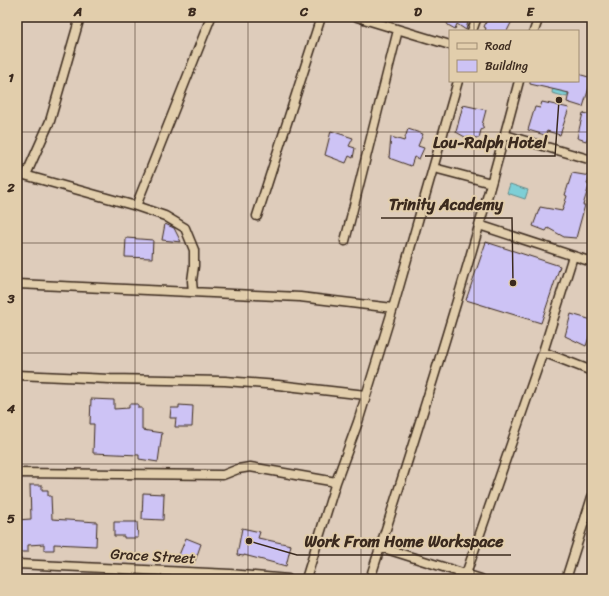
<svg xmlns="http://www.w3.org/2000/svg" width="609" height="596" viewBox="0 0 609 596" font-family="Sriracha,sans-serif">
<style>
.water{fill:#7ecfd6;stroke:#638d8c}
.building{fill:#cdc3f5;stroke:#3b2a1e}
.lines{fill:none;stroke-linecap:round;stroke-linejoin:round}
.minor-casing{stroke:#3b2a1e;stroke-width:11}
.minor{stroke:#e2ceac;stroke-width:8}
.grid{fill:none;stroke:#3b2a1e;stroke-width:1;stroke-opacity:0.55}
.labels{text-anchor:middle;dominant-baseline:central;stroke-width:4;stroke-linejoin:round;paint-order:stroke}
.street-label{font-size:15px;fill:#3b2a1e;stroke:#e2ceac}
.leader{fill:none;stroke:#3b2a1e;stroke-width:1.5}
.callout-dot{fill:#3b2a1e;stroke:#e2ceac;stroke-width:1.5}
.callout-label{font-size:16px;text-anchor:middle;font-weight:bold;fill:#3b2a1e;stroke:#e2ceac;stroke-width:4;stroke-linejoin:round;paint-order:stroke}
.neatline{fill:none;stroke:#3b2a1e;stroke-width:1.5}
.grid-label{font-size:13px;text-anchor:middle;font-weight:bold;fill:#3b2a1e}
</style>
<rect width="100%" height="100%" fill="#deccbb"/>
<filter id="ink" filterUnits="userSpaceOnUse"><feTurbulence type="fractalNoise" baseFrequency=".025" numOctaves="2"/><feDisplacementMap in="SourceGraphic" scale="8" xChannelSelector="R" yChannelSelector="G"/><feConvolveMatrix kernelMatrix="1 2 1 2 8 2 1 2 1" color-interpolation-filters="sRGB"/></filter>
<g filter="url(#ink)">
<!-- water -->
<path class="water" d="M553,85L569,88L567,97L552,93Z
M510,184L528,190L525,199L507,193Z"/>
<!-- building -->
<path class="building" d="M447,17H469L466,30L457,24L455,29L448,25L446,21Z
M488,17H502L512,21L507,31H485L486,28L484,27Z
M578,74L592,78L583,107L567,102L569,93L530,84V81H578Z
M542,102L569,108L560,135L547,131L545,135L528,130L535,107L540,108Z
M463,105L486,110L482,125L484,128L481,130L479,138L465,137L456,132Z
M583,113L592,115V139L588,137L586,141L577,138Z
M408,129L423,134L418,146L424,148L419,159L414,157L411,166L389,158L391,137L404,141Z
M331,131L353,138L349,146L355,148L353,158L349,156L346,163L325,155Z
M572,173L590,176L587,184L589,186L583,205H585L576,238L564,237L548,228L546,231L533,226L540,207L562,211L567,196L565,195Z
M165,224L174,228L181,242L162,240Z
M126,238L153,240L152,258L125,257Z
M486,242L560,266L541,323L466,300Z
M571,314L592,320V328L586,346L565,336Z
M91,399L114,400V409L129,408V404H138V408H142V430L162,433L158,462L139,459V455L93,453L94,424H90Z
M179,405L193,406L192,427H175L176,418H170L171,408H179Z
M30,485H42V490H48V496H51L52,519L97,522L96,546L54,544V550H44V544L28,545V552H17V520L31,519Z
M143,493L164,494L163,520L142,519Z
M114,522H137L138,538H124V536H114Z
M242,528L260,532L258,538L291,545L286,566L244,555V556L237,555Z
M186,538L201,544L195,561L179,555Z"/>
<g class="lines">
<defs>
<path id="minor" d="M357,17L450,45
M472,31L477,17
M534,31L539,17
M505,135L592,160
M434,168L491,183
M17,173L136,206L165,216L185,228L194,250V266L192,281L193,292
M26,175L50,121L80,17
M136,206L211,17
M257,216L321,17
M479,225L592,262
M345,241L398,30
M17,284L300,297L393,308
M543,352L592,371
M17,375L110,379L225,381L278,385L366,395
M17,473L223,475L238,469L250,467L336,482
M380,547L481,579
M17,564L230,574L288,579
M466,574L543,352L573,256
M306,579L336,482L358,422L393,308L458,81
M370,579C423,414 475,249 519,81
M566,579L592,497"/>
</defs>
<!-- minor casing -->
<use href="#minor" class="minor-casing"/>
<!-- minor -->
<use href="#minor" class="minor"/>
</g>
</g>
<!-- grid -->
<path class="grid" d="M135,17V579M248,17V579M361,17V579M474,17V31M474,81V579M17,132H592M17,243H592M17,353H592M17,464H592"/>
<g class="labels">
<!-- street labels -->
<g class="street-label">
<text transform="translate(153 556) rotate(3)">Grace Street</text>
</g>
</g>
<!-- callouts -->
<path class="leader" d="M559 100L555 156H425M513 283L512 218H381M249 541L297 555H511"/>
<g class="callout-dot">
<circle cx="559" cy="100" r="4"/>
<circle cx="513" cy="283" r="4"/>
<circle cx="249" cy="541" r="4"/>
</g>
<g class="callout-label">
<text x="490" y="148">Lou-Ralph Hotel</text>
<text x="446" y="210">Trinity Academy</text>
<text x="404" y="547">Work From Home Workspace</text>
</g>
<!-- margin -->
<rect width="609" height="596" fill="none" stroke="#e2ceac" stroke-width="44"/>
<!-- legend -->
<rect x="449" y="30" width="130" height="52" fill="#e2ceac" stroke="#9f8c73"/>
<rect x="457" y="43" width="20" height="6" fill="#e2ceac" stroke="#9f8c73"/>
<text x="485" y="50" font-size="12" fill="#3b2a1e">Road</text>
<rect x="457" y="60" width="20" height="12" fill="#cdc3f5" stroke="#9f8c73"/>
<text x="485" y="70" font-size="12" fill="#3b2a1e">Building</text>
<rect x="22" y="22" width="565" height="552" class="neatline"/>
<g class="grid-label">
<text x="78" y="16">A</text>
<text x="192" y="16">B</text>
<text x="304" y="16">C</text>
<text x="418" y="16">D</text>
<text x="530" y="16">E</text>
<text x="11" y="82">1</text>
<text x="11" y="192">2</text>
<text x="11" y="303">3</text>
<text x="11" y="413">4</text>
<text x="11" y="523">5</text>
</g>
</svg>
